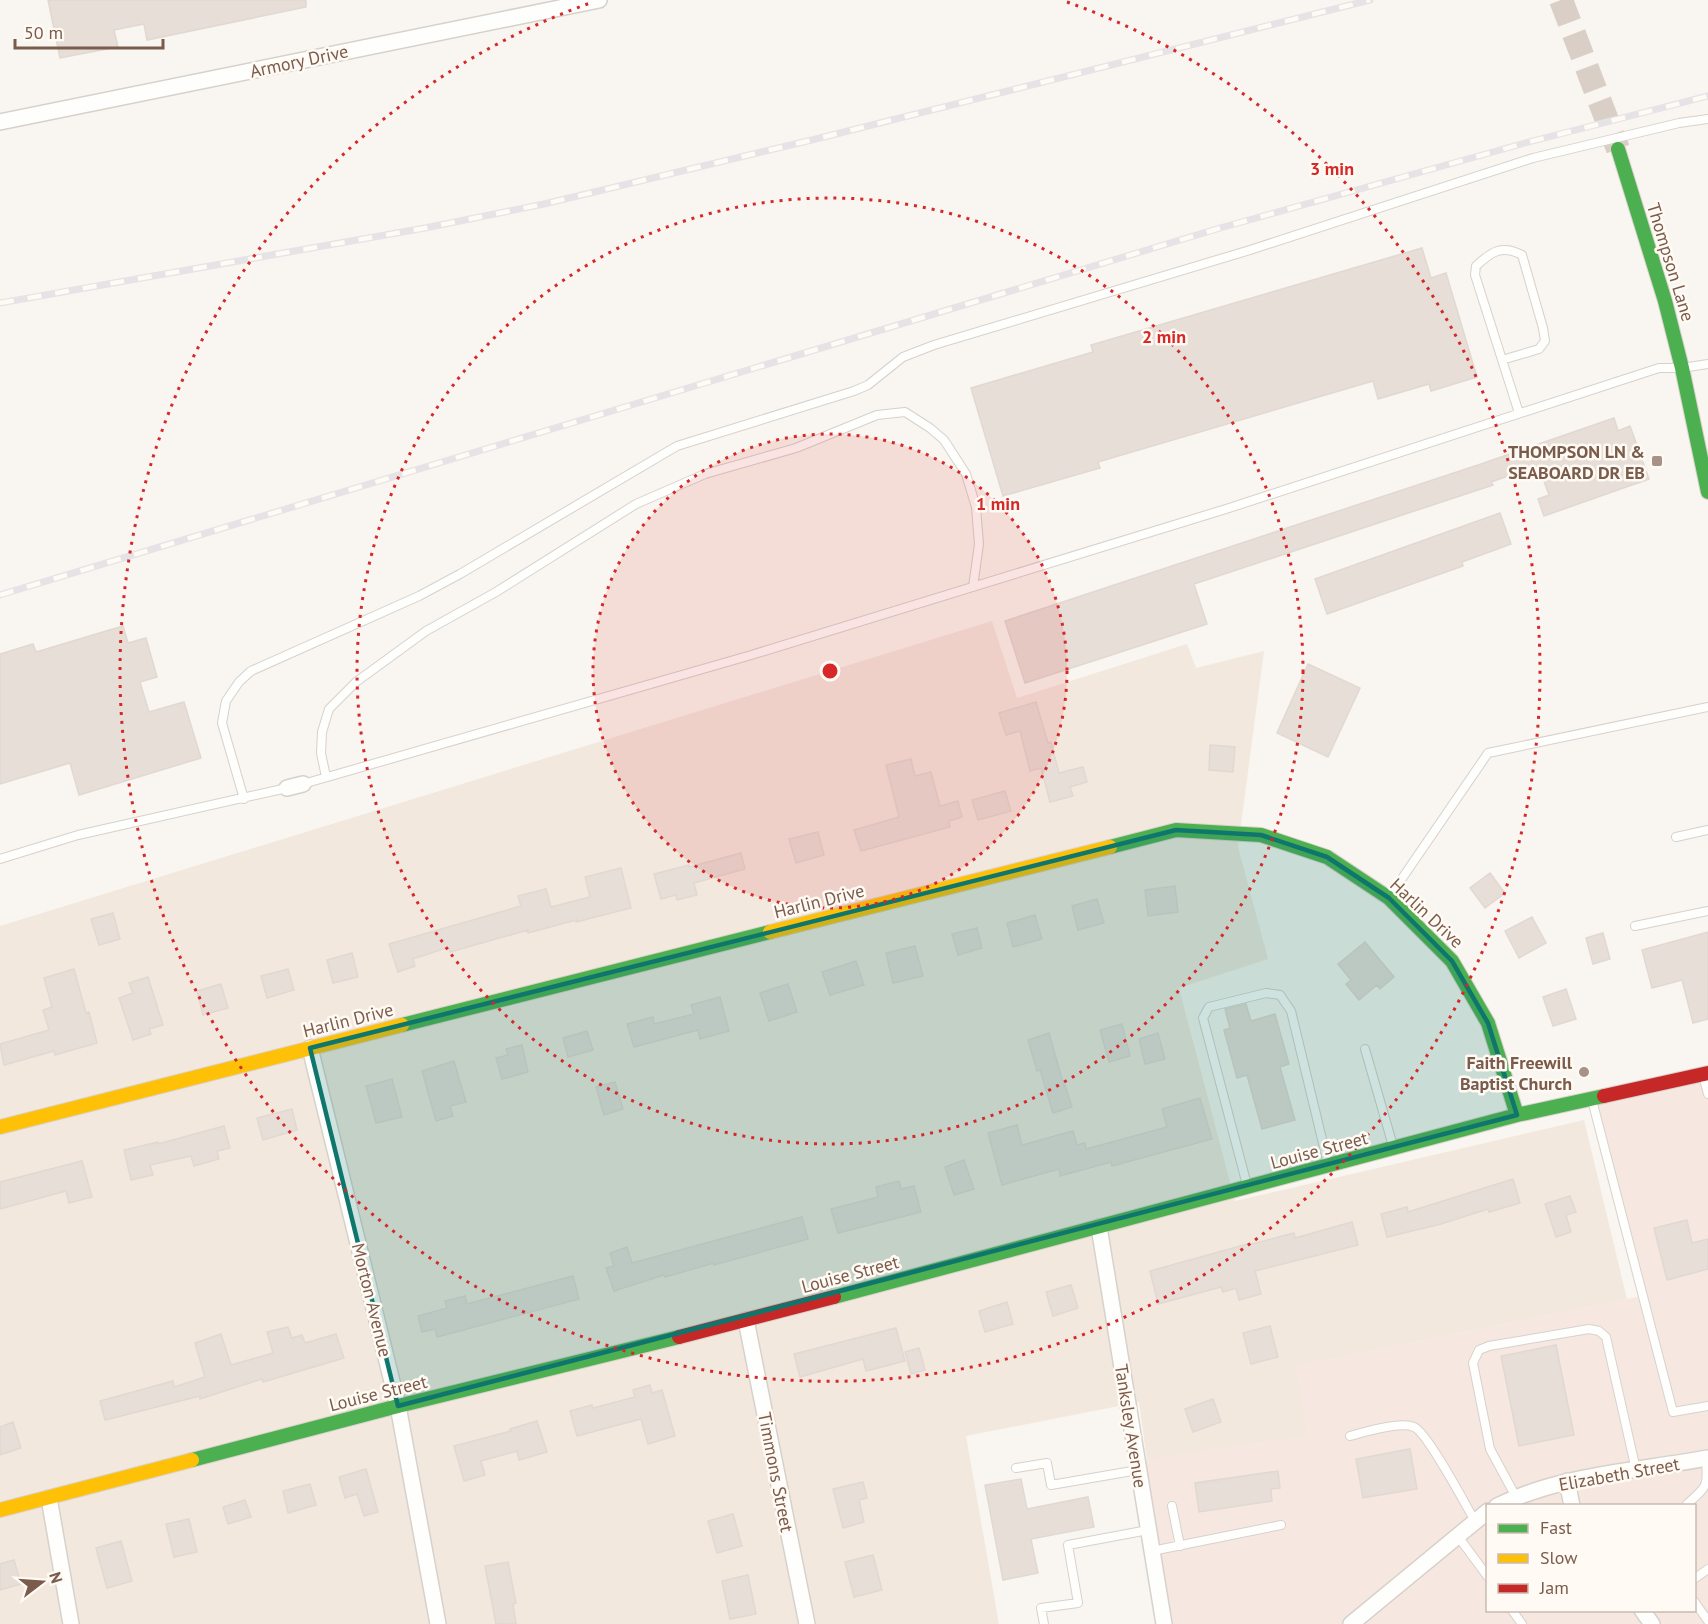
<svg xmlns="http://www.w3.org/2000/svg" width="1708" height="1624" viewBox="0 0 1708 1624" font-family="'PT Sans',sans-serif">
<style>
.residential{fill:#f2e8de}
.commercial{fill:#f6e8e1;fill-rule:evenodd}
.building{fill:#e6ded7;stroke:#e2d8d2;stroke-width:1.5}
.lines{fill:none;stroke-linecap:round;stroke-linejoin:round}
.primary-tunnel{stroke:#d9cfc7;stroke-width:24;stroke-dasharray:24 12;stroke-linecap:butt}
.lane-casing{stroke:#d7d1cb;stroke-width:10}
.street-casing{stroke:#d7d1cb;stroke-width:18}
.fast-casing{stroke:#d9d2cb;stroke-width:16}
.slow-casing{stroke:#d9d2cb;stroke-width:16}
.jam-casing{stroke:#d9d2cb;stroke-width:16}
.lane{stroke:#fefefd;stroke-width:8}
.street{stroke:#fefefd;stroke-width:15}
.fast{stroke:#4caf50;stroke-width:14}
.slow{stroke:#ffc107;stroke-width:14}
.jam{stroke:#c62828;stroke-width:14}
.rail-casing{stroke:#e6e3e7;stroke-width:7}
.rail{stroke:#fffaf3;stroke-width:4.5;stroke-dasharray:14;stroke-linecap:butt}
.marked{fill:#0f766e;fill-opacity:0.2;stroke:#0f766e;stroke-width:4.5;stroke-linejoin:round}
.ring{fill:none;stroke:#d62828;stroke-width:3;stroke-dasharray:3 6}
.poi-dot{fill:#a69286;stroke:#fffaf3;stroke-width:2}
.labels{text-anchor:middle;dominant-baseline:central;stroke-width:5;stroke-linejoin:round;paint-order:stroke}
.street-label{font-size:18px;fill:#7a5c4d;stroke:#fffaf3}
.poi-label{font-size:18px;font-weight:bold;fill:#7a5c4d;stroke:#fffaf3;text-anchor:end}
.centre{fill:#d62828;stroke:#fffaf3;stroke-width:3}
.ring-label{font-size:18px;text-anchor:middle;font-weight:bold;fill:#d62828;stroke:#fffaf3;stroke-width:5;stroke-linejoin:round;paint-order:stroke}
</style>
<rect width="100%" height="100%" fill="#f9f5f0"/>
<!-- residential -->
<path class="residential" d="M992,621L1017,698L1187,644L1196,668L1264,651L1238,847L1268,959L1179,988L1235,1201L1584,1120L1627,1299L1297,1366L1308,1436L1147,1460L1139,1402L966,1436L999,1624H0V926Z"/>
<!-- commercial -->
<path class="commercial" d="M1708,1073V1624H1164L1137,1461L1308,1436L1296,1366L1642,1296L1592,1098ZM1488,1506H1694V1610H1488Z"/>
<!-- building -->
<path class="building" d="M48,0H306V7L147,40L144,24L114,30L118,47L60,58Z
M1422,248L1431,278L1446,273L1477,377L1431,391L1429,384L1378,399L1373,381L1098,462L1100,468L1003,496L971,388L1093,352L1091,345Z
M1614,418L1618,431L1630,426L1649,479L1544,516L1538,499L1549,495L1540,470L1529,473L1528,469L1491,482L1493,485L1194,584L1207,624L1025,683L1005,621L1478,465Z
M1500,513L1511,544L1462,562L1463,566L1327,614L1315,579Z
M123,626L128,643L146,638L157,677L140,682L149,712L184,702L201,758L79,795L70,763L0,784V654L33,644L36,652Z
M1308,664L1360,688L1328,757L1277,733Z
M1036,702L1048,743L1051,742L1059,773L1083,767L1087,782L1070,787L1073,796L1050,802L1041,768L1030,771L1020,731L1006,735L999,713Z
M1210,745L1235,747L1233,772L1209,770Z
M911,759L915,776L931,772L940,806L958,801L962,817L949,821L950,827L861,851L854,830L899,817L886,765Z
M1005,791L1011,811L978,820L972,800Z
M818,832L824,855L796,863L789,839Z
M741,853L745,869L694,883L697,895L677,900L676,895L661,899L654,874L689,865V867Z
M621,868L631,908L576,922V920L528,933V930L450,952L449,947L413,959L415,966L398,972L389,944L521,906L518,896L546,889L551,907L590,897L585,877Z
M1490,873L1505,893L1485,908L1470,888Z
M1175,886L1178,912L1148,916L1145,890Z
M1097,899L1104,923L1078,930L1072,906Z
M113,913L120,939L99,945L91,919Z
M1035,915L1042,939L1013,947L1007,923Z
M1532,917L1546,943L1519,958L1505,931Z
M977,928L982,948L958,955L952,934Z
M1708,932V1019L1693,1023L1682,980L1652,988L1642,950Z
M1603,933L1610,959L1593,964L1586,938Z
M1365,942L1394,977L1380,989L1377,985L1359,1000L1346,984L1351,980L1338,964Z
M915,946L923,976L893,983L886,953Z
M352,953L358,977L333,983L327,960Z
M856,961L864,985L830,995L822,972Z
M74,969L86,1013L89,1012L97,1043L55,1055L54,1051L4,1065L0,1044L49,1030L43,1010L52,1007L44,978Z
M288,969L294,990L267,998L261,976Z
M148,977L163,1025L149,1029L151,1034L133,1040L119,998L133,993L129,983Z
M221,984L228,1008L203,1015L197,991Z
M788,984L797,1012L769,1021L760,993Z
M1566,989L1576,1019L1553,1026L1543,997Z
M720,997L729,1031L700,1039L698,1030L634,1047L627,1024L653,1017L654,1024L694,1014L691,1005Z
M1246,1004L1251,1021L1275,1014L1289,1064L1280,1067L1295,1120L1262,1129L1247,1075L1237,1078L1224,1030L1230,1028L1225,1009Z
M1122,1024L1130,1056L1109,1062L1100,1030Z
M587,1031L593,1050L568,1057L563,1038Z
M1049,1033L1064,1086L1065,1085L1072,1107L1053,1113L1040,1070L1037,1071L1028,1040Z
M1158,1033L1165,1059L1145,1064L1139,1039Z
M522,1045L528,1072L502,1079L496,1058L508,1055L506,1049Z
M454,1061L466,1102L450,1106L453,1116L436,1121L422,1071Z
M392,1079L402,1117L376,1123L366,1086Z
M615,1082L623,1109L604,1115L596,1087Z
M1200,1098L1212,1139L1112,1166L1111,1162L1060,1176L1059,1169L1002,1185L988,1133L1017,1125L1022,1145L1073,1131L1077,1145L1085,1143L1086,1149L1167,1127L1162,1109Z
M292,1109L297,1130L263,1140L257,1118Z
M224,1126L230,1148L217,1151L219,1159L194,1166L191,1156L150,1165L153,1175L131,1180L124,1150L158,1142V1144Z
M964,1160L974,1189L954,1195L945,1167Z
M82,1161L92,1197L69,1203L66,1191L0,1209V1182Z
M1513,1179L1520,1203L1489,1212L1488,1209L1441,1224L1387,1237L1381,1214L1407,1207L1408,1212Z
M899,1181L901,1189L914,1186L921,1212L838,1233L831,1209L878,1197L876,1187Z
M1570,1196L1576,1212L1566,1215L1571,1232L1556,1237L1545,1204Z
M802,1217L808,1239L714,1265V1263L665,1277L664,1275L614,1291L606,1268L614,1266L610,1253L627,1247L632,1263Z
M1687,1220L1692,1243L1708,1239V1269L1667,1280L1654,1228Z
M1352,1222L1358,1245L1255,1271L1261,1294L1239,1300L1236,1288L1223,1292L1221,1287L1158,1304L1150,1271L1247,1244L1248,1245L1294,1233L1295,1238Z
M573,1276L579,1299L437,1337L435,1329L422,1332L418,1316L447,1308L445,1301L465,1296L467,1304Z
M1071,1285L1078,1308L1053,1316L1046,1292Z
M1007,1302L1013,1324L985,1332L979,1311Z
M1270,1326L1278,1357L1251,1364L1243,1333Z
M288,1327L292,1338L302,1335L305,1343L336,1334L344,1358L263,1382L262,1379L200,1399V1396L105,1420L100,1401L173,1381L174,1387L205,1377L195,1343L221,1334L231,1365L273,1353L267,1332Z
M896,1328L905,1361L866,1371L863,1359L800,1377L794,1354Z
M1556,1345L1574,1435L1519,1446L1501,1356Z
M919,1348L925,1370L911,1374L905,1352Z
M650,1385L652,1393L662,1390L675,1436L648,1444L641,1419L577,1436L570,1411L592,1405L593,1408L635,1397L633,1390Z
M1213,1399L1221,1422L1193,1432L1185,1409Z
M537,1421L547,1452L519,1460L517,1451L481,1461L485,1475L464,1481L454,1446L511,1431L510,1429Z
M13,1422L21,1448L0,1455V1427Z
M1410,1449L1417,1489L1363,1498L1356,1459Z
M366,1469L378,1512L364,1516L357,1494L345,1498L339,1477Z
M1278,1471L1280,1488L1271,1489L1272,1501L1199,1512L1195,1483Z
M1021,1479L1027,1509L1088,1497L1094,1527L1031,1539L1038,1573L1003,1580L985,1485Z
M863,1482L867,1498L859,1500L864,1522L843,1528L833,1489Z
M310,1484L316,1505L288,1513L283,1491Z
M245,1500L251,1517L228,1524L223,1507Z
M733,1514L742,1546L717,1553L708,1521Z
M189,1519L197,1552L174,1557L166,1524Z
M121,1541L132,1581L107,1588L96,1548Z
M873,1555L882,1590L854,1597L845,1562Z
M14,1560L21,1584L0,1590V1564Z
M508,1562L516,1603L513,1604L516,1624H496L485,1566Z
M748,1575L756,1614L730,1619L722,1581Z"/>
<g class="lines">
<!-- primary-tunnel -->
<path class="primary-tunnel" d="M1561,0L1618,149"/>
<defs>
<path id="lane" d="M1502,360L1539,349L1545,341L1543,328L1522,255C1502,244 1491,252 1476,266L1475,275L1519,413
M326,777L321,753L322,732L329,709L356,682L426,631L496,592L636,504L705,474L796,448L877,415L905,412L930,428L944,440L966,474L976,507L979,544L973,587
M303,784L748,656L1226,509L1659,368H1682L1708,364
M244,799L222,723L226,701L239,682L251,671L419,596L460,574L677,446L854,391L868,385L903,357L934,345L1250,250L1533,158L1679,123L1708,119
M1676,837L1708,830
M0,859L78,835L287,788
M1390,896L1488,753L1708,707
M1635,926L1708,911
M1365,1049L1393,1146
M1703,1075L1708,1094
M1592,1100L1673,1412L1708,1406
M1247,1185L1203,1018L1209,1007L1266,993L1280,995L1291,1011L1328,1164
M1350,1436C1365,1432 1400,1421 1414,1427C1427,1432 1465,1504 1475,1521
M1016,1468L1047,1463L1051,1485L1138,1470
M1516,1497L1490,1449L1473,1363L1479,1350L1489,1346L1589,1329L1599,1331L1606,1337L1636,1470
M1687,1504C1708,1486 1708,1486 1706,1458
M1172,1506L1180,1546
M1457,1535L1488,1577
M1152,1551L1281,1525
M1694,1579L1708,1569
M1694,1601L1708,1621
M1512,1610L1522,1624
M1044,1624L1041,1608L1078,1603L1068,1545L1148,1530"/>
<path id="street" d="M0,122L599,0
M287,788L303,784
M310,1048L398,1406L438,1624
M1099,1227L1164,1624
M746,1320L807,1624
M1567,1481L1572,1506
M49,1498L71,1624
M1497,1506C1563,1474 1637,1471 1708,1458
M1642,1610L1652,1624
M1351,1624L1488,1511"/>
<path id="fast" d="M1618,149L1665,301L1682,368L1708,492
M1110,847L1176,830L1261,835L1327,857L1389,898L1452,961L1488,1023L1517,1115
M402,1025L770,932
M834,1297L1517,1115L1604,1096
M192,1460L398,1406L679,1337"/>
<path id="slow" d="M770,932L1110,847
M0,1127L402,1025
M0,1510L192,1460"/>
<path id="jam" d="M1604,1096L1708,1073
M679,1337L834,1297"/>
</defs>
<!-- lane casing -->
<use href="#lane" class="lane-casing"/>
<!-- street casing -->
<use href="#street" class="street-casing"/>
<!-- fast casing -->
<use href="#fast" class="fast-casing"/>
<!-- slow casing -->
<use href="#slow" class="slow-casing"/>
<!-- jam casing -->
<use href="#jam" class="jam-casing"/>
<!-- lane -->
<use href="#lane" class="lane"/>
<!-- street -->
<use href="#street" class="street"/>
<!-- fast -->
<use href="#fast" class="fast"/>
<!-- slow -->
<use href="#slow" class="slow"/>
<!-- jam -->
<use href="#jam" class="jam"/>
<defs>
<path id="rail" d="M0,303L425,228L544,204L824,137L1370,0
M0,595L1220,228L1525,143L1708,96"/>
</defs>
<!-- rail casing -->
<use href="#rail" class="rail-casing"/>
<!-- rail -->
<use href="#rail" class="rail"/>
</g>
<!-- marked area -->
<path class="marked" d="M1176,830L1261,835L1327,857L1389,898L1452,961L1488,1023L1517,1115L398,1406L310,1048Z"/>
<!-- distance rings -->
<circle cx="830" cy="671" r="237" fill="#d62828" fill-opacity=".12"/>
<g class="ring">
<circle cx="830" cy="671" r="237"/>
<circle cx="830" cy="671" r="473"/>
<path d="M1067 2A710 710 0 1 1 593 2"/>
</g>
<!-- markers -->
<g class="poi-dot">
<rect x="1651" y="455" width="12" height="12" rx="3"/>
<circle cx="1584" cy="1072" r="6"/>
</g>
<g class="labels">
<!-- street labels -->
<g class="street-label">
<text transform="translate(299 61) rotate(-12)">Armory Drive</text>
<text transform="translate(1671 262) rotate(73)">Thompson Lane</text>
<text transform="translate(819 901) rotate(-14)">Harlin Drive</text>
<text transform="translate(1427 913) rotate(43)">Harlin Drive</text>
<text transform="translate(348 1020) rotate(-14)">Harlin Drive</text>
<text transform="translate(1319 1150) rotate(-15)">Louise Street</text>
<text transform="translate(850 1274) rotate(-15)">Louise Street</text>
<text transform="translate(372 1300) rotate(76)">Morton Avenue</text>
<text transform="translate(378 1393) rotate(-14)">Louise Street</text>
<text transform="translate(1131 1426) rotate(81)">Tanksley Avenue</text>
<text transform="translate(776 1472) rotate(79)">Timmons Street</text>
<text transform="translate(1619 1474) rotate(-10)">Elizabeth Street</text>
</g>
<!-- poi labels -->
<g class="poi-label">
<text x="1645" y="451">THOMPSON LN &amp;<tspan x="1645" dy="21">SEABOARD DR EB</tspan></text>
<text x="1572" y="1062">Faith Freewill<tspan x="1572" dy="21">Baptist Church</tspan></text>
</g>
</g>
<circle cx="830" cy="671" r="9" class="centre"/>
<g class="ring-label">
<text x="1332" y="175">3 min</text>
<text x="1164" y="343">2 min</text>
<text x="998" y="510">1 min</text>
</g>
<!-- legend -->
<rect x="1486" y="1504" width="210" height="108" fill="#fffaf3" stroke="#cabbb1" stroke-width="1.5"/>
<rect x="1498" y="1524" width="30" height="9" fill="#4caf50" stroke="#cabbb1" stroke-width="1.5"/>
<text x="1540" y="1534" font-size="18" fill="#7a5c4d">Fast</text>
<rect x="1498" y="1554" width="30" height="9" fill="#ffc107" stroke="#cabbb1" stroke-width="1.5"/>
<text x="1540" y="1564" font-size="18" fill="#7a5c4d">Slow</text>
<rect x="1498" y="1584" width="30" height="9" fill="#c62828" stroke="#cabbb1" stroke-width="1.5"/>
<text x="1540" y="1594" font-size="18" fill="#7a5c4d">Jam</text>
<!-- north arrow -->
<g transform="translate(42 1582) rotate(73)" stroke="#fffaf3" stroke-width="4.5" paint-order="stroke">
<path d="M0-4.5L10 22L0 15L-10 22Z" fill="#7a5c4d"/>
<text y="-9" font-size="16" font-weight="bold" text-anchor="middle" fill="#7a5c4d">N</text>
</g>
<!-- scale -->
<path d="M15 39v9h148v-9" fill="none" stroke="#7a5c4d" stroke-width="3"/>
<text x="24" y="39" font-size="18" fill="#7a5c4d" stroke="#fffaf3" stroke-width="4.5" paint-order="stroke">50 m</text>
</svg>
